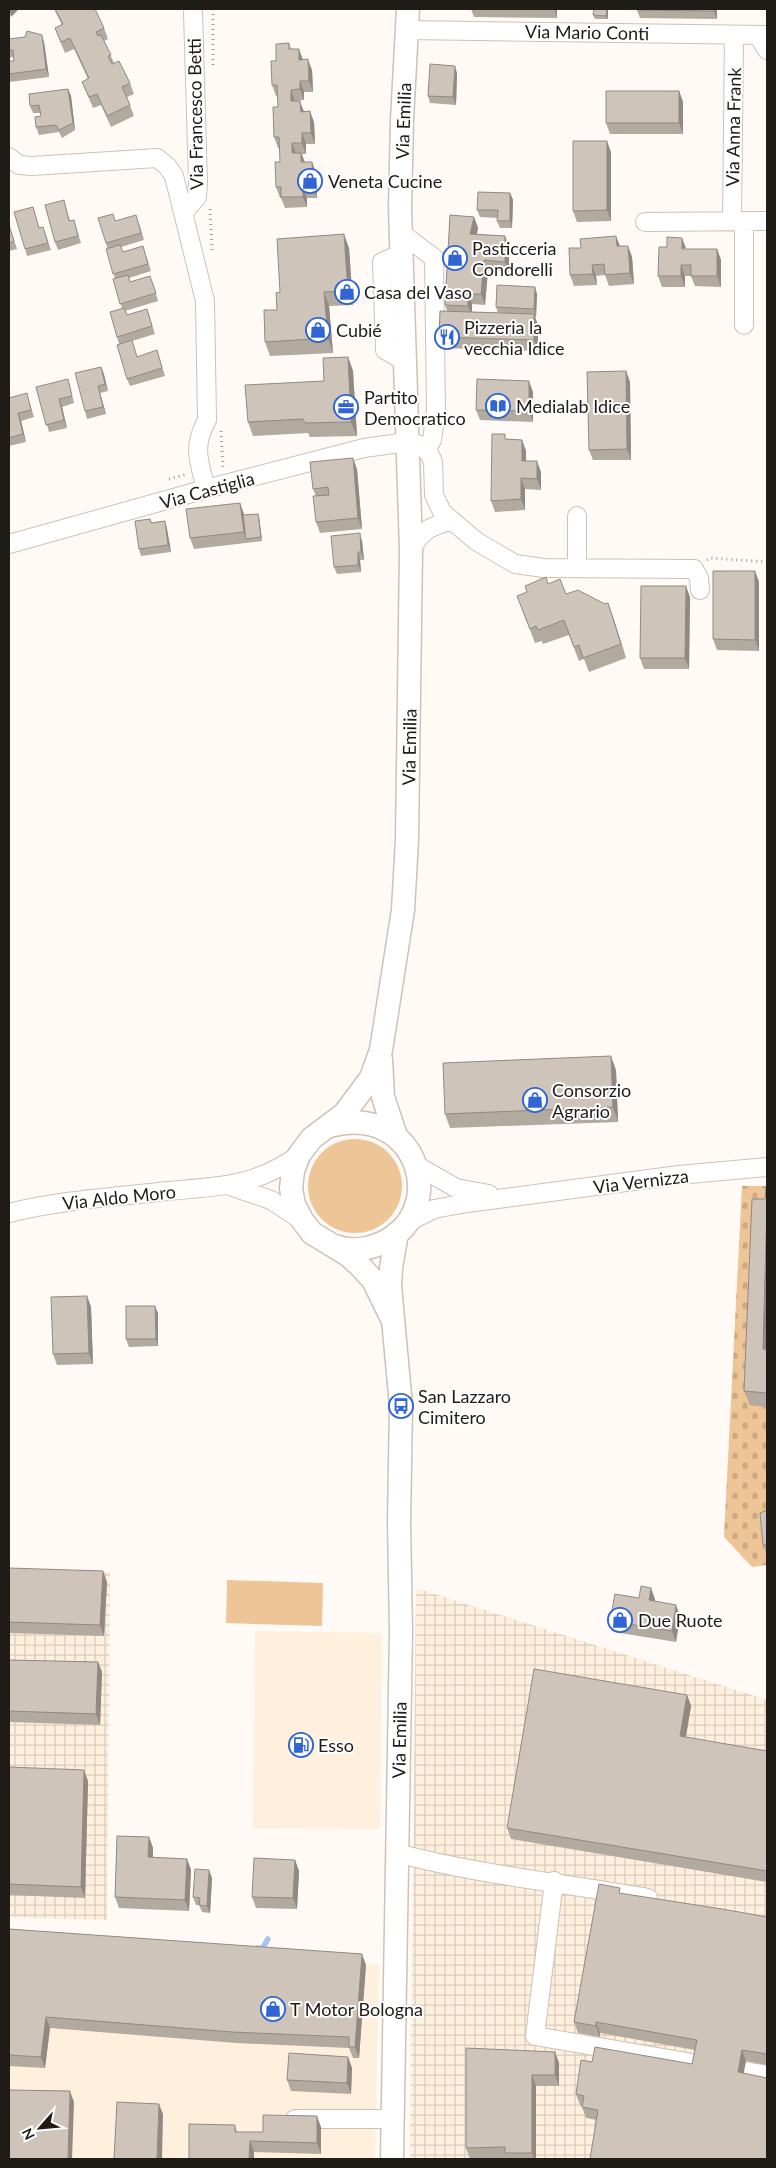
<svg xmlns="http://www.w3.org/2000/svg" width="776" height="2168" viewBox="0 0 776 2168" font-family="Lato,sans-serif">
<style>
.built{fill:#ffefdd}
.industrial{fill:url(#industrial-grid)}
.green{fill:#eec597}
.cemetery{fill:url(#cemetery-stones)}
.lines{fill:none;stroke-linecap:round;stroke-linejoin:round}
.stream{stroke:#a8c2f4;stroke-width:5.5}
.minor-casing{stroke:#cdc2b7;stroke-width:20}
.major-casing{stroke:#cdc2b7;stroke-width:25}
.path{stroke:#a39e9a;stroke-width:3;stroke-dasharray:1 4;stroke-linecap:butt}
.minor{stroke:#fff;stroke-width:18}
.major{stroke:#fff;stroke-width:22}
.wall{fill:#b2a99f}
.shaded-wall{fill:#918982}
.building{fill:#cfc4b9;stroke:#918982}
.labels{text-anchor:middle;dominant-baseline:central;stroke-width:4;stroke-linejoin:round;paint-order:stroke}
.street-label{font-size:18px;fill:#1f1b17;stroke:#fff}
.poi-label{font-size:18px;fill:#1f1b17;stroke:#fff;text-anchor:start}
</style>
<defs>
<pattern id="industrial-grid" width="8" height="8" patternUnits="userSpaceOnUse" patternTransform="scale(1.25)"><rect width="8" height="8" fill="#ffefdd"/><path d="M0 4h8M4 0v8" fill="none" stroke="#daccbd"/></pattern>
<pattern id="cemetery-stones" width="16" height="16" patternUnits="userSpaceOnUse" patternTransform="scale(1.25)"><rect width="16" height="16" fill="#eec597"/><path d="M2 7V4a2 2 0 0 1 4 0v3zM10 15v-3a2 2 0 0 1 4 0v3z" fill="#cca981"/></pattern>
</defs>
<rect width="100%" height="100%" fill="#fffaf6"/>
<!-- built -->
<path class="built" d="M255,1631L382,1633L380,1829L253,1828Z
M9,1939L379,1965L375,2159H9Z"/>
<!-- industrial -->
<path class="industrial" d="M9,1569L110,1572L107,1920L9,1917Z
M416,1588L767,1700V2159H410Z"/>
<!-- green -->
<path class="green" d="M308 1186a47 47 0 1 1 94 0a47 47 0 1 1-94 0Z
M227,1580L323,1583L322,1626L226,1623Z"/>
<!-- cemetery -->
<path class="cemetery" d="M742,1186H767V1565L752,1567L724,1537Z"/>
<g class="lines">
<!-- stream -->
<path class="stream" d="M258,1948L262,1949L268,1939"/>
<defs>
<path id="minor" d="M407,30L767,35
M758,35L767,50
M9,157L19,165L32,166L157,158L167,166L174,176L205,301L207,420C192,447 199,461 206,489
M184,212L197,197L198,183L193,12
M732,220L734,35
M645,222L767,221
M401,233L434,258L436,411L432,440L427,449
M401,254L382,262L385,350L404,361
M744,325V221
M577,516V567
M9,544L206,489L364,448L407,442L421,445L430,455L433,462L434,495L442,512L476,541L515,564L544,568L694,569L699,578L700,590
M411,550C421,531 430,526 451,521
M416,1165L456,1188L489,1194
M230,1186L271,1200L301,1220
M9,1213C60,1200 115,1197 168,1191C221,1186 254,1187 299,1155
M408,1222L434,1209L467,1203L679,1175L767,1167
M397,1853C479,1875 564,1883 648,1898
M554,1881L535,2036L698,2064
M744,2071L767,2075
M295,2119H392"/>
<path id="major" d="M381,1059L383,1097L396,1136
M330,1126C419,1101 453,1216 377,1245C364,1250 348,1251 335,1246
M393,1321L373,1280L360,1266L348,1255L312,1233L302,1220L294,1205L291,1188L293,1171L299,1155L312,1138L344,1114L371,1078L381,1050L403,910L407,840L411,550L400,208L402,120L408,9
M392,2159L401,1631L399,1522L401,1406L390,1286L391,1268L397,1233"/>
</defs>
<!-- minor casing -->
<use href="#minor" class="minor-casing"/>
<!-- major casing -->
<use href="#major" class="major-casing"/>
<!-- path -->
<path class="path" d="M213,9V66
M210,209L212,250
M221,431L223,467
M169,479L187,474
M707,560L710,558L767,562"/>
<!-- minor -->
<use href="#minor" class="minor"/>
<!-- major -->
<use href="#major" class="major"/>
</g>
<!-- wall -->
<path class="wall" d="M54,9H86L104,28L108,39L104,41L114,63L130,83L134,94L127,97L134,116L111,127L101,105L93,108L82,82L88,79L74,49L65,53L59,39L55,28L62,25Z
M471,9H557V18L474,17Z
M608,9V19H595L593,15Z
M717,9V19L640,18L637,10Z
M9,39L44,42L49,77L9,82V61H14L13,57L9,58Z
M289,43L291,49L303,60L312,70L313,92H304V100L295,101L314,122L315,144H306V154H302L305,162H312L316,173L317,198H307V207L285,208L281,198H280L276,187L280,162V148H278L274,137L278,107V96H276L272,85L276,61Z
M457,73L456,105L430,103L428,96Z
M68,89L71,96L75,130L62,138L59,132L39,135L36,127L41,116L40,113H33L30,106Z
M679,91L683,102V134H610L606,123Z
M611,152V221L577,222L573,211Z
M510,193L513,200L512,228H500L497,221L498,218L480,217L477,210Z
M33,207L39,228L43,227L51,250L27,256L25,249Z
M66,208L70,221L76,227L81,243L58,250L55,242Z
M474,217L478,228L477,234L505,236L509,247V273L488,271L485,305L472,304V312L498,313L496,307L537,294L536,317H535L538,325V351L443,348L439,337L447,311L445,305Z
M116,221L139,223L144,240L121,247L123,252L143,246L151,271L129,278L130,282L153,283L158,301L125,311L127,315L147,309L155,334L132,341L137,357L157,350L165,376L130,386L127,379L119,344L117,337L122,308L113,279H115L106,243Z
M9,225L17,249L9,251Z
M616,236L620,246H628L632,257L634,284L609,286L605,275L596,276L597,285L574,286L570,275L581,248Z
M349,248L353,305L329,306L333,353L270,356L265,342L277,310L280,292Z
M686,249H717L721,260V287L695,286L691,276H685V287H662L658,276Z
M348,357L353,371L357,436L310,437L308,433L253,436L248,422L324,381Z
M101,367L108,391L100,393L106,414L87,419L85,411Z
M626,371L630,382L631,460H593L589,450Z
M36,387H70L74,403L62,407L67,428L49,432Z
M533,392V422L480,420L476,410Z
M9,398L29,401L34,417L21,421L26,442L9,446Z
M507,439L522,440L526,451V461L541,472V490L525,489V510L495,512L491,501Z
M357,469L362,529L320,533L316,522V496L313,489Z
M240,503L244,515L258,514L259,517L262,541L194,549L190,538Z
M150,519L152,523L165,521L167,529L171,552L141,556L139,549Z
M362,541L364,560H360L361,572L337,574L334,567Z
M755,571L759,582V651L717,650L713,639Z
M548,584L566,594L613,617L626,658L589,672L584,659L579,661L569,635L543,644L542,641L535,643L517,596Z
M690,597L689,669H644L640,658Z
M616,1070L618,1122L450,1128L445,1114Z
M767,1187V1407L750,1405L744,1391L765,1199Z
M87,1296L91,1307L93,1364L57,1365L53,1354Z
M158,1313V1346L129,1347L126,1339Z
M767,1510V1556L763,1545Z
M9,1568L107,1582L104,1636L9,1633Z
M639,1598L655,1599V1601L680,1616L676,1642L614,1632L610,1621Z
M9,1660L98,1662L102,1672L100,1725L9,1722Z
M687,1695L691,1706L686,1737L767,1751V1882L511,1839L507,1828Z
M9,1767L88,1781L85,1898L9,1895Z
M149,1837L153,1848V1858L187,1859L191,1870L189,1911L119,1908L115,1897Z
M295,1860L299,1871L297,1909L256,1908L252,1897Z
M212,1878L210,1913L202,1912L199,1905H196L193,1897Z
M622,1894L767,1917V2065L746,2061L597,2120L586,2118L582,2107V2106L580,2105L576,2094L592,2062L692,2064L695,2050L600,2033V2037L578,2033L574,2022Z
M9,1929L366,1965L359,2058H353L349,2048L236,2043L50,2028L45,2068L9,2066Z
M466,2048L555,2052L559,2063V2086H536V2159H508L507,2158L470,2159L466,2148Z
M348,2057L352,2068L351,2094L291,2091L287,2080Z
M235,2125L237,2132H263L321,2127V2154L254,2152L189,2159Z"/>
<!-- shaded-wall -->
<path class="shaded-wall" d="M9,9H19L11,17Z
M554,9H557V18Z
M607,9H608V19L606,16Z
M714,9H717V19L714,11Z
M42,35L44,42L49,77L46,69Z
M299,49L303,60H299Z
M308,59L312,70L313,92L309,81Z
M455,66L457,73L456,105L453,97Z
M300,81L304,92V100L300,89Z
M68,89L71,96L75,130L73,123Z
M291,90L295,101H291Z
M679,91L683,102V134L679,123Z
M300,101L304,112H301Z
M310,111L314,122L315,144L311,133Z
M302,133L306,144V154L302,143Z
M607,141L611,152V221L607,210Z
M292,143L296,154L292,153Z
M301,153L305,164L301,162Z
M312,162L316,173L317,198L313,187Z
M303,187L307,198V207L303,197Z
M510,193L513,200L512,228L510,221Z
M474,217L478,228L474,245L470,234Z
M344,234L349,248L353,305L348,291Z
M505,236L509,247V273L505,262Z
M616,236L620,247L617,246Z
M682,238L686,248L682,249Z
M628,246L632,257L634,284L630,273Z
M717,249L721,260V287L717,276Z
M484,260L488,271L485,305L481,294Z
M592,265L596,276L597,285L593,274Z
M681,265L685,276V287L681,276Z
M535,287L537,294L536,317L534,309Z
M324,292L329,306L333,353L328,338Z
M468,294L472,304V317L468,306Z
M534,314L538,325V351L534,340Z
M348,357L353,371L357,436L351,422Z
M101,367L104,374L108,391L105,384Z
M626,371L630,382L631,460L627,449Z
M529,381L533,392V422L529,411Z
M98,386L106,414L103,407Z
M59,399L62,407L67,428L64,420Z
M18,413L21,421L26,442L23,434Z
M522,440L526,451V472L522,461Z
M353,458L357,469L362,529L358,518Z
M537,461L541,472V490L537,479Z
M521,478L525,489V510L521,499Z
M240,503L244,514L247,539H246L244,532Z
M258,514L259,517L262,541L261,537Z
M165,521L167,529L171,552L168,545Z
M360,533L362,541L364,560L361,552Z
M358,552L360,560L361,572L358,565Z
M755,571L759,582V651L755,640Z
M686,586L690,597L689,669L685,658Z
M608,603L613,617L626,658L621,644Z
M611,1056L616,1070L618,1122L613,1107Z
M767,1204V1360L763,1349Z
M87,1296L91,1307L93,1364L89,1353Z
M155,1306L158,1313V1346L156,1339Z
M103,1571L107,1582L104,1636L100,1625Z
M651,1588L655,1599L653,1611L649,1600Z
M676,1605L680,1616L676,1642L672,1631Z
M98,1662L102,1672L100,1725L96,1714Z
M687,1695L691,1706L684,1747L680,1736Z
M84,1770L88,1781L85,1898L81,1887Z
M149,1837L153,1848L152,1868L148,1857Z
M187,1859L191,1870L189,1911L185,1900Z
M295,1860L299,1871L297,1909L293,1898Z
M209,1870L212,1878L210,1913L207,1906Z
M362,1954L366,1965L359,2058L355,2047Z
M46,2017L50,2028L45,2068L41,2057Z
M596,2022L600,2033V2037L596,2026Z
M742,2050L746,2061L742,2083L738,2072Z
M555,2052L559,2063V2086L555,2075Z
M348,2057L352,2068L351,2094L347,2083Z
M532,2075L536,2086V2159H534L532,2153Z
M70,2091L74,2102L72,2159H68Z
M159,2104L163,2114L162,2159H157Z
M317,2116L321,2127V2154L317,2143Z
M250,2141L254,2152V2159H249Z"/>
<!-- building -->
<path class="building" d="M55,9H95L104,28L96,32L98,36L101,35L111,55L108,56L112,64L119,61L130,83L122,87L130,105L107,116L97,94L89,97L82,82L89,78L70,38L61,42L55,28L63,24Z
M594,9H607L606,16L593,15Z
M637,9H714V11L637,10Z
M27,31L42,35L46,69L9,74V61H14L13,50H9V39L25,37Z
M289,43V49H299V60L308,59L309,81H300V89L291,90V101H300L301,112L310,111L311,133H302V143H292V153H301V162H312L313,187H303V197H281V187H276L275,162H280L279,137H274L273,107H278L277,85H272L271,61H276V44Z
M430,64L455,66L453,97L428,96Z
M68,89L73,123L59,130L56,125L36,127L35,117L41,116L39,105L30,106L29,94Z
M606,91H679V123H606Z
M573,141H607V210L573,211Z
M478,192L510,193V221H497L498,210H477Z
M64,200L69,221L74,220L78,236L55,242L45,205Z
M33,207L39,228L43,227L48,243L25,249L14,212Z
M113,214L115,221L136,215L141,233L106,243L98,218Z
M450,215L474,217L470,234L505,236V262L484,260L481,294H468V306L445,305Z
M9,225L14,241L9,243Z
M344,234L348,291L324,292L328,338L265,342L264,310H277L276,293L280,292L277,239Z
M616,236L617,246H628L630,273L605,275L604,264L592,265L593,274L570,275L569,248H581L580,239Z
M667,237L682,238V249H717V276H691V265H681V276H658L659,247H667Z
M120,245L123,252L143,246L148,264L113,274L106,249Z
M128,275L130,282L150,276L156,293L120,304L113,279Z
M497,285L535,287L534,309L496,307Z
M124,308L127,315L147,309L152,326L117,337L110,312Z
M440,311L534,314V340L439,337Z
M132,340L137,357L157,350L162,368L127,379L117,345Z
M348,357L351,422L305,423L303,419L248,422L245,385L324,381L323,358Z
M101,367L105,384L98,386L103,407L85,411L75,373Z
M626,371L627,449L589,450L587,372Z
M68,379L72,396L59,399L64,420L46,425L36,387Z
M477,379L529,381V411L476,410Z
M27,393L31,410L18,413L23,434L9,438V398Z
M492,434H505V439L522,440V461H537V479L521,478V499L491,501Z
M353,458L358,518L316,522L313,496L329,495L328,487L313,489L310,462Z
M240,503L244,532L190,538L186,509Z
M258,514L261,537L246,539L243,515Z
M150,519L151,523L165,521L168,545L139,549L135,521Z
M360,533L361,552H358V565L334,567L331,536Z
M713,571H755V640L713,639Z
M546,577L548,584L560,579L566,594L578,590L605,604L608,603L621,644L583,658L579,645L574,647L564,620L538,630L536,626L530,629L517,596L527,592L525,586Z
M641,586H686L685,658H640Z
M611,1056L613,1107L445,1114L443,1063Z
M766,1187H767V1203L763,1349L767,1350V1393L744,1391L752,1199H765Z
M87,1296L89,1353L53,1354L51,1297Z
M126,1306H155L156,1339H126Z
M767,1510V1545H763L760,1513Z
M9,1568L103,1571L100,1625L9,1622Z
M641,1586L651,1588L649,1600L676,1605L672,1631L610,1621L615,1594L639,1598Z
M9,1660L98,1662L96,1714L9,1711Z
M534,1669L687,1695L680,1736L767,1751V1871L507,1828Z
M9,1767L84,1770L81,1887L9,1884Z
M117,1836L149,1837L148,1857L187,1859L185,1900L115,1897Z
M254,1858L295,1860L293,1898L252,1897Z
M195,1869L209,1870L207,1906L199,1905L200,1898L193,1897Z
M599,1884L620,1888L619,1893L722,1909L767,1917V2054L742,2050L738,2072L767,2078V2159H590L598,2110L582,2107L584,2096L576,2094L581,2060L592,2062L595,2047L692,2064L697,2040L596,2022V2026L574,2022Z
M9,1929L362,1954L355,2047H349V2037L232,2032L46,2017L41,2057L9,2055Z
M466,2048L555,2052V2075H532V2153H505V2147L466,2148Z
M289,2053L348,2057L347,2083L287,2080Z
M9,2090L70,2091L68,2159H9Z
M117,2102L159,2104L157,2159H114Z
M263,2115L317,2116V2143L250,2141L249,2159H189V2124L235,2125V2132H263Z"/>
<!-- icons -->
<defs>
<symbol id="shop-ring" viewBox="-11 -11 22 22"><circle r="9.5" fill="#fff" stroke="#3065d3" stroke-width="1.5"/><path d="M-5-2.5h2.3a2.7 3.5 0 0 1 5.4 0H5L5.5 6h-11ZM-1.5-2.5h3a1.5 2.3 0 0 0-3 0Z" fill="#3065d3"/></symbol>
<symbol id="restaurant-ring" viewBox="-11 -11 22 22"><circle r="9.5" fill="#fff" stroke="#3065d3" stroke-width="1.5"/><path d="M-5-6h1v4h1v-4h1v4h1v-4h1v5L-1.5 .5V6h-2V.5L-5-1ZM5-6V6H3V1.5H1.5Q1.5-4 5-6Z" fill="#3065d3"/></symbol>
<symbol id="library-ring" viewBox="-11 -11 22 22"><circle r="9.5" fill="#fff" stroke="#3065d3" stroke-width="1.5"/><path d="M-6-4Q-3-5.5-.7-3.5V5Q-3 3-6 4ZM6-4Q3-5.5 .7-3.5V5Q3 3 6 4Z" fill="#3065d3"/></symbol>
<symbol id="office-ring" viewBox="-11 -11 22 22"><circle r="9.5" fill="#fff" stroke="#3065d3" stroke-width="1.5"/><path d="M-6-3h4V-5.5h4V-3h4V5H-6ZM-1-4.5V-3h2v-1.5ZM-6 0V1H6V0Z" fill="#3065d3"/></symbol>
<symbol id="bus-ring" viewBox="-11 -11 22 22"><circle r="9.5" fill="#fff" stroke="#3065d3" stroke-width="1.5"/><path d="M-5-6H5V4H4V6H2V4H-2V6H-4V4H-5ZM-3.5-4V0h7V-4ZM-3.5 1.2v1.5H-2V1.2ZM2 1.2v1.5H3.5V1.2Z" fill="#3065d3"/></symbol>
<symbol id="fuel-ring" viewBox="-11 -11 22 22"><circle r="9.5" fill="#fff" stroke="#3065d3" stroke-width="1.5"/><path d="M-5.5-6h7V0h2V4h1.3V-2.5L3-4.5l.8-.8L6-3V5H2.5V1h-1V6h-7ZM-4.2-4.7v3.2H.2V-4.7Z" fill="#3065d3"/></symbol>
</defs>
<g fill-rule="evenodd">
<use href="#shop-ring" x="296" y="167" width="28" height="28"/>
<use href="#shop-ring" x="441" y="244" width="28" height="28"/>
<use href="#shop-ring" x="333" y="278" width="28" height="28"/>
<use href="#shop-ring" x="304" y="316" width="28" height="28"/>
<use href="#restaurant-ring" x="433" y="323" width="28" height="28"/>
<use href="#library-ring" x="484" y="392" width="28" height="28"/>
<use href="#office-ring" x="332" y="393" width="28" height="28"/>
<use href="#shop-ring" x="521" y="1086" width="28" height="28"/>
<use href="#bus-ring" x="387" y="1392" width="28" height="28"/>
<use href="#shop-ring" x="606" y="1606" width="28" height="28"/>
<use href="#fuel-ring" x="287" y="1731" width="28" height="28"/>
<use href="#shop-ring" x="259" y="1995" width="28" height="28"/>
</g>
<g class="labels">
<!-- street labels -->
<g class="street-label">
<text transform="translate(587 32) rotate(1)">Via Mario Conti</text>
<text transform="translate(195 114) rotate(-91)">Via Francesco Betti</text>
<text transform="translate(403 121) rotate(-88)">Via Emilia</text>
<text transform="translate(733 127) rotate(-89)">Via Anna Frank</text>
<text transform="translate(207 490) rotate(-15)">Via Castiglia</text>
<text transform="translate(409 747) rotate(-89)">Via Emilia</text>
<text transform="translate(641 1181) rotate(-7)">Via Vernizza</text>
<text transform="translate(119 1197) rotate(-6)">Via Aldo Moro</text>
<text transform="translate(399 1740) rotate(-89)">Via Emilia</text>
</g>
<!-- poi labels -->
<g class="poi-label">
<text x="328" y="181">Veneta Cucine</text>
<text x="472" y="248">Pasticceria<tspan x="472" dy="21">Condorelli</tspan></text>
<text x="364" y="292">Casa del Vaso</text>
<text x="464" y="327">Pizzeria la<tspan x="464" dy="21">vecchia Idice</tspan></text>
<text x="336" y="330">Cubié</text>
<text x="364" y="397">Partito<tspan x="364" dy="21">Democratico</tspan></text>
<text x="516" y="406">Medialab Idice</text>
<text x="552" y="1090">Consorzio<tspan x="552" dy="21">Agrario</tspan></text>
<text x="418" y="1396">San Lazzaro<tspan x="418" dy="21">Cimitero</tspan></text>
<text x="638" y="1620">Due Ruote</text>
<text x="318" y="1745">Esso</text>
<text x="290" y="2009">T Motor Bologna</text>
</g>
</g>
<!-- border -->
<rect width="776" height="2168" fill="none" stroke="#1f1b17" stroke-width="20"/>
<!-- north arrow -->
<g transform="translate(40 2128) rotate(243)" stroke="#ffffff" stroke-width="4" paint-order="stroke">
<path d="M0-4L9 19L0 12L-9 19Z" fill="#1f1b17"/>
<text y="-8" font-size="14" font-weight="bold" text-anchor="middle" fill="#1f1b17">N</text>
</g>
</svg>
